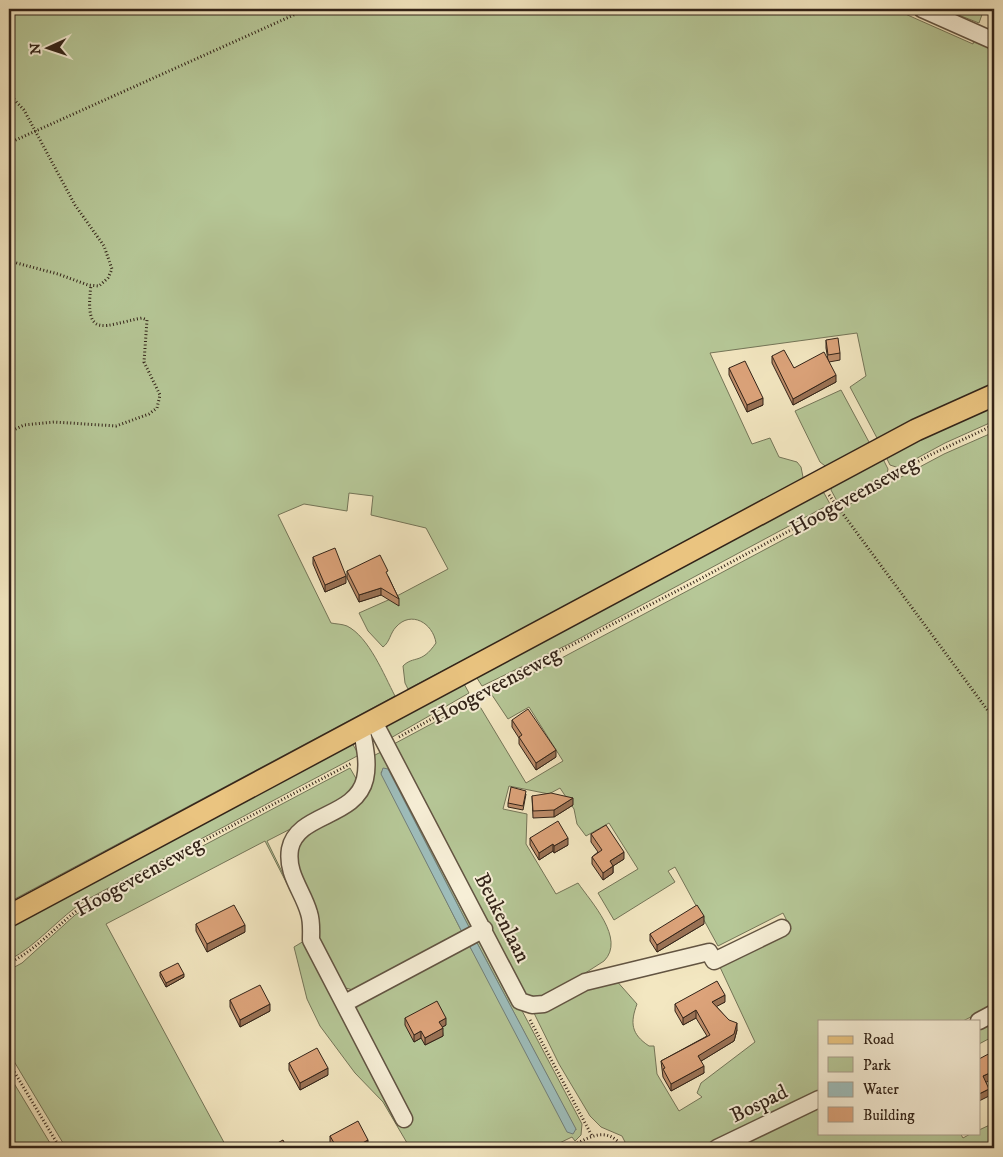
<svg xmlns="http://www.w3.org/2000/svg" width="1003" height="1157" viewBox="0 0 1003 1157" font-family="'IM FELL DW Pica',serif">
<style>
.green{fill:#b6c797;stroke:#747558}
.water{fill:#9ebebc;stroke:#73807a}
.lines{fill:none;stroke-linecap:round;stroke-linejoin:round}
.minor-casing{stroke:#625442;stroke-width:19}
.major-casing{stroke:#322318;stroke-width:24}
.path{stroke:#322318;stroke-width:3;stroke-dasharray:1 2.5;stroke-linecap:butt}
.minor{stroke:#f7efd7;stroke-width:16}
.major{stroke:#eac480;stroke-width:21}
.wall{fill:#bd8c69;stroke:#322318}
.shaded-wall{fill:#9a7255;stroke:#322318}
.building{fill:#dca37a;stroke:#322318}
.labels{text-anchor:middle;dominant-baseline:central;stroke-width:4;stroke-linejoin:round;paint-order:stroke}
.street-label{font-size:21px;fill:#322318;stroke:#f7efd7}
</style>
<rect width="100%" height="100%" fill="#f3e7c1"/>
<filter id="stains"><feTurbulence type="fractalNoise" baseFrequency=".004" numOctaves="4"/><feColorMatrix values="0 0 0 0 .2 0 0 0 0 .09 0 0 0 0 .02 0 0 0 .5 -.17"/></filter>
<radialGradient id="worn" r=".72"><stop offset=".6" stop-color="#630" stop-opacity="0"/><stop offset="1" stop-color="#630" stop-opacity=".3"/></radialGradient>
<!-- green -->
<path class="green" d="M9,9H894L973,44L974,39L994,48V384L882,441L877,438L850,387L866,376L857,333L710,353L752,444L770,438L779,457L797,462L801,467L804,482L408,689L405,683L403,666C414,655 421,665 436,643C433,623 411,610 396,627C390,633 390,642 383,647L368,631L359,613L395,597L448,569L426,528L371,515L373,496L349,493L347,511L304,504L278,515L331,623C336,624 342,624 347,626C369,637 384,675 395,696L9,902Z
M943,9H984L979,23Z
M841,390L869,442L868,449L829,469L820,462L795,411Z
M994,402V421L945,443L899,468L890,465L885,455Z
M994,432V1005L963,1021H819V1093L710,1148H628L622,1136L601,1127L590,1116L559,1064L533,1011L607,970L637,1004C630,1023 631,1034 649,1046H654L657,1074L679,1111L702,1097L697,1093L701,1083L755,1042L719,965L791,929L783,913L718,946L675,867L668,871L675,882L614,920L598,893L638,869L609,823L586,836L577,824L574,809L560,788L549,794L509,786L503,809L527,814L526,844L556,894L578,883C591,902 626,939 604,961L543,1000L527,998L392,745L476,700L526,783L563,761L529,707L508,719L490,692L541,669L944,454Z
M882,457L888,469L887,474L837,501L831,490L833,482Z
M817,491L824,493L830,504L571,643L482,686L475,675Z
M463,682L469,693L389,739L381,726Z
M352,743L359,755L86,900C58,918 38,945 9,960V924Z
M385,750L474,921L470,929L388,769L381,772L463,934L353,990L342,987L315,930L294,862L301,841L312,831L331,823L361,803L365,796L371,757Z
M350,768L358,782L335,806L267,841L304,917L265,841L106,924L227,1148H66L9,1053V970L22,963L75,915L95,903Z
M484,939L582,1124L581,1135L575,1141L572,1137L549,1148H410L383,1102L355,1073L320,1026L307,999L294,947L304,941L400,1126L410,1121L356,1009L359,1003L469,945L576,1130L476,941Z
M994,1020V1036L979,1044V1028Z
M9,1075L53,1148H9Z
M819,1107V1133H960L963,1138L972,1133H979V1130L994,1123V1148H734Z"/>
<!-- water -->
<path class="water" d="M383,768L388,769L470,929L463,934L381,774Z
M476,941L576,1129L573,1134L567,1132L469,945Z"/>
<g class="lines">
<defs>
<path id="minor" d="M922,9L994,41
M373,720L520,1001L532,1005L544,1004L585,982L709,952L714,961L782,928
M361,726C364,743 369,762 365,779C356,818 297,813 290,849C286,874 303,891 309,913C312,922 311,931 311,940L404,1119
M345,1003L484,929
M979,1021L994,1013
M717,1148L819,1099"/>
<path id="major" d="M9,916L916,430L994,395"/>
</defs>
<!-- minor casing -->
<use href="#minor" class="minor-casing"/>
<!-- major casing -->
<use href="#major" class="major-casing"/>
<!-- path -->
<path class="path" d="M9,94L24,110L75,205L104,246L112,269L108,278L99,286L88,285L58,274L9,261
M9,143L307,9
M9,432L24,425L54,422L116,426L149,414L157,408L160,395L144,362L147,320L142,318C104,325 84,341 91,285
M829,495L994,719
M399,737L522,669L572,645L700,579L930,455L994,425
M9,963C42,947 64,916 96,897L352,763
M530,1020L592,1136
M9,1063L60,1148
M568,1148C588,1138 607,1124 623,1148"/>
<!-- minor -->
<use href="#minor" class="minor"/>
<!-- major -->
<use href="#major" class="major"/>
</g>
<!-- wall -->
<path class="wall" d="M826,340L840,353V360L829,362L836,382L793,405L772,363V356L794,368L828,360L826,348Z
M729,368L763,405L747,412L729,375Z
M313,557L346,583L325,592L313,564Z
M347,571L388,576L399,599V606L381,595L359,602L347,578Z
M512,720L556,757L536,770L519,744V738L512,727Z
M526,794L523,810L508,807V803Z
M532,796L573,805L554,817L533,818Z
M591,834L624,859L613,866V873L603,880L592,864V857L598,852L591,842Z
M530,838L568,845L554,853L553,851L539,860L530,845Z
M196,924L245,932L207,952L196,931Z
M704,924L657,952L650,941V934Z
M160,972L184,977L166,987L160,976Z
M230,1000L270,1011L240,1027L230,1007Z
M725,1002L716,1006L737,1030L734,1041L701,1061L704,1073L671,1091L663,1077L661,1061L707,1036L696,1018L683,1025L675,1011V1004Z
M405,1018L446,1025L442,1027L443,1036L425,1045L421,1038L414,1042L405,1025Z
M289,1063L328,1075L300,1090L289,1070Z
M330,1136L368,1148H333L330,1143Z"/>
<!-- shaded-wall -->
<path class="shaded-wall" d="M836,375V382L793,405V399Z
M763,398V405L747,412V405Z
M346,576V583L325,592V585Z
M381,588V595L359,602V595Z
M556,750V757L536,770V763Z
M573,798V805L554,817V810Z
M568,838V845L554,853V846Z
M553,844V851L539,860V853Z
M624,852V859L610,868V861Z
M613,866V873L603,880V873Z
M704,916V924L657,952V945Z
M245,925V932L207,952V944Z
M184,974V977L166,987V983Z
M725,995V1002L712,1009V1002Z
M270,1004V1011L240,1027V1020Z
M696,1010V1018L683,1025V1018Z
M446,1018V1025L439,1029V1022Z
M737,1023V1030L734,1041L698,1063V1056Z
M443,1028V1036L425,1045V1038Z
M421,1031V1038L414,1042V1035Z
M704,1066V1073L671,1091V1084Z
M328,1068V1075L300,1090V1083Z
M994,1071V1078L983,1084V1076Z
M989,1089V1096L979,1101V1094Z
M368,1140V1148H353Z"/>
<!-- building -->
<path class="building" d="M838,338L840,353L828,355L826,340Z
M784,350L794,368L824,352L836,375L793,399L772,356Z
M745,361L763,398L747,405L729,368Z
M335,548L346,576L325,585L313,557Z
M380,555L388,571L386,572L399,599L381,588L359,595L347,571Z
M528,709L556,750L536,763L519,737L522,735L512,720Z
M511,787L526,791L523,806L508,803Z
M551,793L573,798L554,810L533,811L532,796Z
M558,821L568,838L554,846L553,844L539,853L530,838Z
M606,825L624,852L610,861L613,866L603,873L592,857L602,850L591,834Z
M234,905L245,925L207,944L196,924Z
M697,905L704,916L657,945L650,934Z
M178,963L184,974L166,983L160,972Z
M717,981L725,995L712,1002L729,1020L737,1023L734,1034L698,1056L704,1066L671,1084L663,1069L665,1068L661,1061L710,1035L696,1010L683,1018L675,1004Z
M260,985L270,1004L240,1020L230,1000Z
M437,1001L446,1018L439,1022L443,1028L425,1038L421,1031L414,1035L405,1018Z
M317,1048L328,1068L300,1083L289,1063Z
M994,1051V1071L983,1076L989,1089L979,1094V1059Z
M358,1121L368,1140L353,1148H337L330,1136Z
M283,1140L287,1148H271L270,1147Z"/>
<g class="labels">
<!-- street labels -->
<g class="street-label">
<text transform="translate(854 496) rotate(-29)">Hoogeveenseweg</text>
<text transform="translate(496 686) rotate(-28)">Hoogeveenseweg</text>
<text transform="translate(139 877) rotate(-29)">Hoogeveenseweg</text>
<text transform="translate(502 918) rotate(63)">Beukenlaan</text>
<text transform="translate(759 1104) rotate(-26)">Bospad</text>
</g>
</g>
<!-- margin -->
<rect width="1003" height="1157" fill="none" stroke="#f3e7c1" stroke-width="30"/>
<rect x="10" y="10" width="983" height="1137" fill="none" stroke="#322318" stroke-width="2.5"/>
<rect x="15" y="15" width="973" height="1127" fill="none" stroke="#322318"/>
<!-- legend -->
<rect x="818" y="1020" width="162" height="115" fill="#f7efd7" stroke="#a89d8b"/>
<rect x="828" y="1036" width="25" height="8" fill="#eac480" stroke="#a89d8b"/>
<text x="863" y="1044" font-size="15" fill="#322318">Road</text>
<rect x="828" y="1057" width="25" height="15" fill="#b6c797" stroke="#a89d8b"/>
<text x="863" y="1070" font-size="15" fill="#322318">Park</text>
<rect x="828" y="1082" width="25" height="15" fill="#9ebebc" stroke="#a89d8b"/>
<text x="863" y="1094" font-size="15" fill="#322318">Water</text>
<rect x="828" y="1107" width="25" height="15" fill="#dca37a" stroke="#a89d8b"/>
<text x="863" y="1120" font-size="15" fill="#322318">Building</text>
<!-- north arrow -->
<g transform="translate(48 48) rotate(267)" stroke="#f7efd7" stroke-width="4" paint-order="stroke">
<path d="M0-4L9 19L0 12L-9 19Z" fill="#322318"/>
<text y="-8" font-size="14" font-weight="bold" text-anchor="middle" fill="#322318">N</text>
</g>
<rect width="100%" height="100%" filter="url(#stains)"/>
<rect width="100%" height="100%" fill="url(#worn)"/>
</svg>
